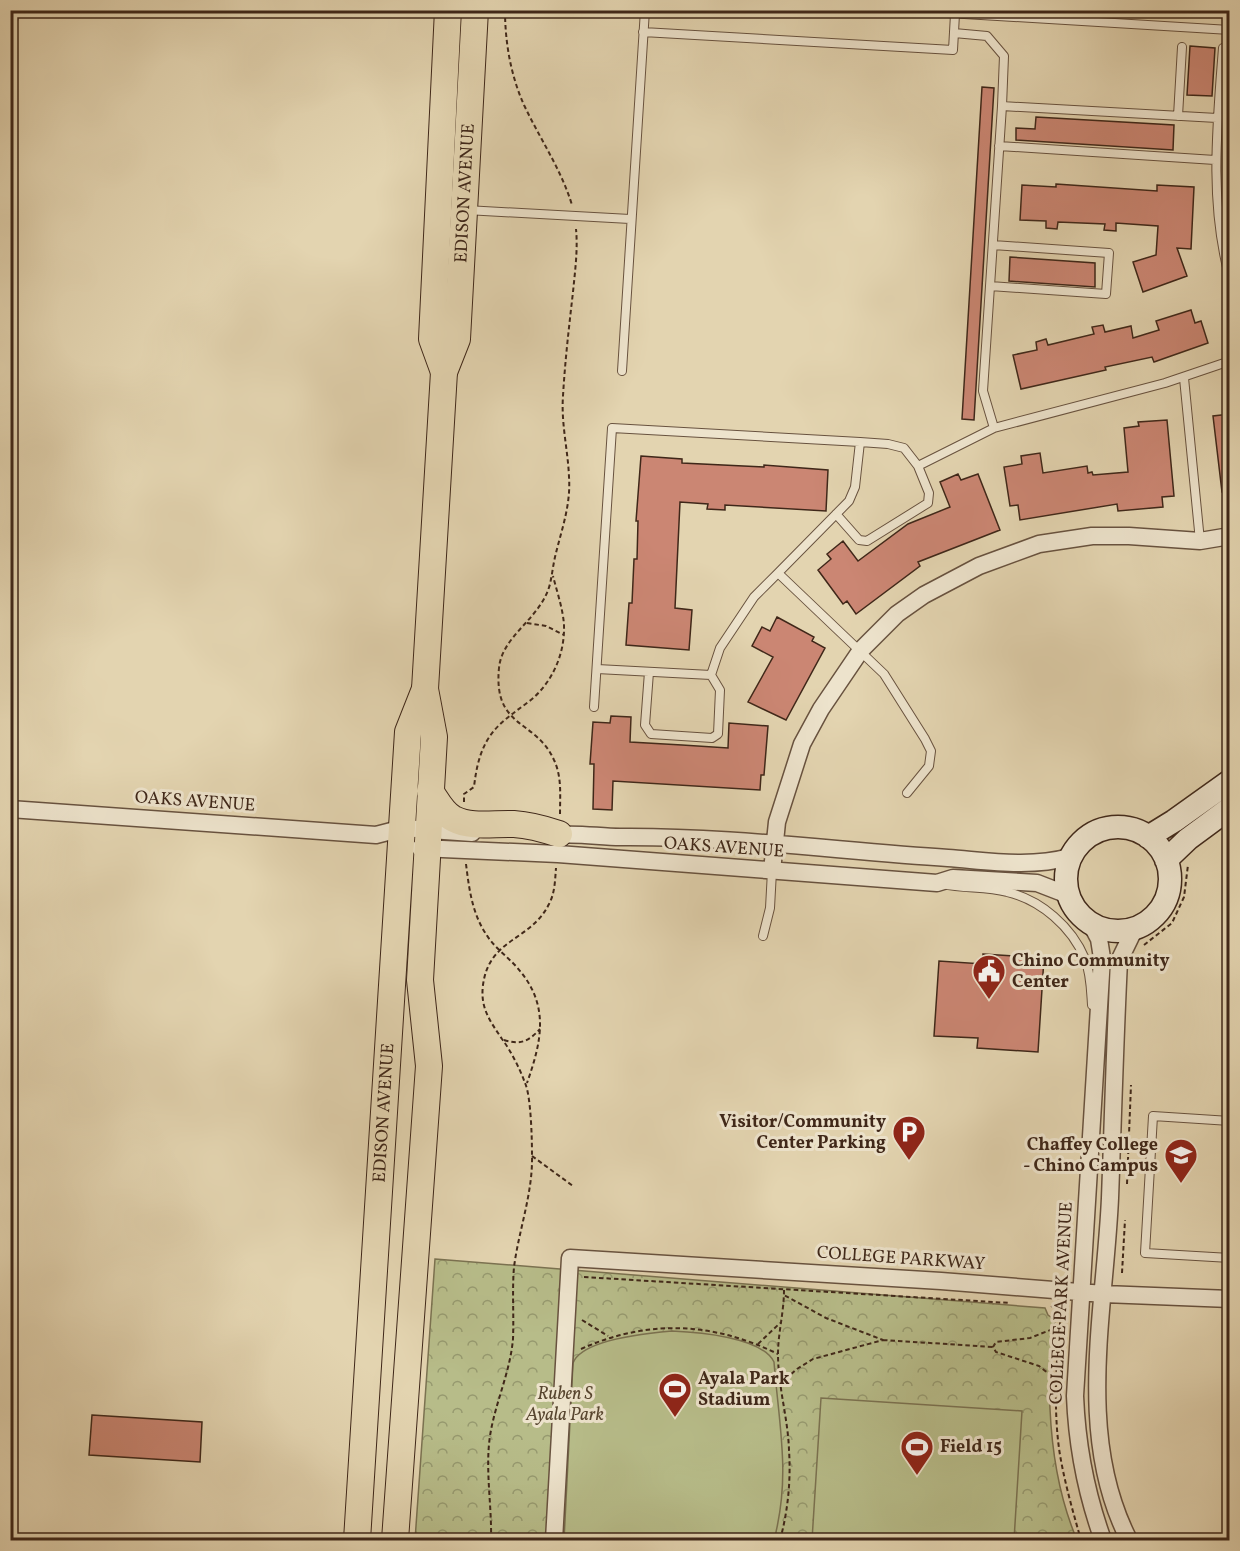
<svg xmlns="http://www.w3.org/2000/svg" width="1240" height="1551" viewBox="0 0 1240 1551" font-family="Vollkorn,serif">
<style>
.forest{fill:url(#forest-crowns);stroke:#7b7251;stroke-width:1.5}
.pitch{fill:#b7bc89;stroke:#7b7251;stroke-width:1.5}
.building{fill:#cb8673;stroke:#3f2719;stroke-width:1.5}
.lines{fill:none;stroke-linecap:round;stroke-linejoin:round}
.lane-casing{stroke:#68523f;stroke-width:10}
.street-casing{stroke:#68523f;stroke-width:19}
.secondary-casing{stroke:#3f2719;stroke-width:25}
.primary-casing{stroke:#3f2719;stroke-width:28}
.path{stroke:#3f2719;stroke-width:2;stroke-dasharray:4.5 3;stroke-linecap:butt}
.lane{stroke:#ede3cc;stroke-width:8}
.street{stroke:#ede3cc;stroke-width:16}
.secondary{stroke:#ede3cc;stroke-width:22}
.primary{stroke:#e3d4b0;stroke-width:26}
.labels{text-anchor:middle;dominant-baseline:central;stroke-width:6;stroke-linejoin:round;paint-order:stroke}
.street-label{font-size:18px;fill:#3f2719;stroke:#ede3cc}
.poi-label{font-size:18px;font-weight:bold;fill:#3f2719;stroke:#ede3cc;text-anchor:start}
.park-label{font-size:18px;font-style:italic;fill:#57452f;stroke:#ede3cc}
</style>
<defs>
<pattern id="forest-crowns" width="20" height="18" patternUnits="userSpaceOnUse" patternTransform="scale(1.5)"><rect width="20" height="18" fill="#b7bc89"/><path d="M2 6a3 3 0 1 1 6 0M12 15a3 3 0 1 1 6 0" fill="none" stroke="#96996f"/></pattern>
</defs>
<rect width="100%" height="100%" fill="#e3d4b0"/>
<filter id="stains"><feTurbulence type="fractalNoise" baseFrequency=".00333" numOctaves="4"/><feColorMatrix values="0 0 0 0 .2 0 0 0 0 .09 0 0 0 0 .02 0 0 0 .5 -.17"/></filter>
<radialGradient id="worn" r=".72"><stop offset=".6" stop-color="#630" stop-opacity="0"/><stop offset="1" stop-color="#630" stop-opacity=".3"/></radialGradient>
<!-- forest -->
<path class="forest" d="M435,1259L1045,1308L1048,1315L1055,1320C1053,1349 1048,1380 1050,1409C1052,1453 1060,1500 1077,1540H415Z"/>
<!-- pitch -->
<path class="pitch" d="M672,1331C697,1332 762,1337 774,1362C779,1426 791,1476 774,1540H564L573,1363C582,1339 649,1333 672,1331Z
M821,1398L1022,1411L1014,1540H812Z"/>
<!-- building -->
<path class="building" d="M1190,46L1215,48L1212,96L1187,95Z
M982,87L994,88L974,420L962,419Z
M1036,117L1174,125L1173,150L1016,140V128L1035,129Z
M1056,184L1157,191V185L1194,187L1191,249L1177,248L1187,276L1143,292L1133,262L1156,255L1158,226L1116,223V231L1104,230L1105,224L1058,222L1057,229L1046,228V221L1020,220L1022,185L1056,187Z
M1010,257L1095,263V287L1009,281Z
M1191,310L1195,323L1201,321L1208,343L1154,362L1152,357L1105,367L1106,370L1021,389L1013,355L1037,350L1036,342L1046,339L1048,345L1094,334L1092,327L1103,325L1105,332L1131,326L1133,338L1159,330L1156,321Z
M1230,414V492H1222L1213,416Z
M1167,420L1174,496L1162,497L1163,507L1118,511L1117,504L1020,520L1018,505L1010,506L1004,467L1022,464L1021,456L1040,453L1043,473L1087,466L1088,473L1092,472L1093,475L1128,472L1124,428L1139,426L1138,422Z
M641,456L682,459V463L764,467V465L828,470L826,511L725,505V510L707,509L708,504L680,502L675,608L692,610L689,650L626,645L629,603H632L634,559H637L638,521H636Z
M958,474L961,480L978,474L1000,530L918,562L920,566L856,614L847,601L843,604L818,570L831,559L827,554L843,541L858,561L908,524L950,507L940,482Z
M777,617L814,637L812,641L825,648L786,720L748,702L773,657L752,646L762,627L770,631Z
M611,716L631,717L630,742L682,745L728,748L729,723L768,726L764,775H761L760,790L613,781L612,810L593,809L594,764H590L593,722L610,723Z
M983,954L1044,958L1038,1052L977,1048L978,1038L934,1036L939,961L983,964Z
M92,1415L202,1422L200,1462L89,1455Z"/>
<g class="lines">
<defs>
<path id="lane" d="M898,10L1230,30
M643,32L953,50L955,14
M954,33L987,36L1004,56L1002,106
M10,38L15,10
M1223,48C1217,125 1209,204 1230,279
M1178,116L1182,47
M1217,118L1002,106L983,391L994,428L1165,383L1230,361
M999,146L1215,160
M466,210L630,219
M990,286L1106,294L1109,253L993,245
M622,371L645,10
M1184,378L1200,541
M860,442L888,444L904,448L918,466L994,428
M836,514L859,540L867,541L928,503L929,493L918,466
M597,669L711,675L720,648L754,597L778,573
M649,672L645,725L651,734L712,738L718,734L720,690L711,675
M594,707L612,428L860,442L855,487L849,501L778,573L884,674L925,739L931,751L929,766L907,793
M943,884C964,889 986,886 1007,892C1041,900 1072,927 1085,959C1091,974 1091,990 1092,1005
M763,936L770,908L772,871
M1230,1121L1153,1116L1145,1253L1230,1258"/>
<path id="street" d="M10,809L376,835L403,828L472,833
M551,836C571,832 599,837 620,837C729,836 839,851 948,858C989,861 1030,868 1070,857
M420,848L558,854L937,883L953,878L1037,883L1068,895
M772,871L777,822L802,744L821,709L861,650L897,614L924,595L979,566L1039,544L1092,536H1129L1200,541L1230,536
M1091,924L1099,939L1102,958L1075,1396C1077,1446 1086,1493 1103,1540
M554,1540L570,1258L941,1281L1104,1294L1230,1299
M1129,1540C1075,1435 1105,1311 1110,1198C1113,1119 1115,1040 1119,961L1135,928"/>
<path id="secondary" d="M1066 879a52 52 0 1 1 104 0a52 52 0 1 1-104 0Z
M1148,837L1174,821L1230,781
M1166,860L1188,839L1230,808"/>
<g id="primary">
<path d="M444,372L432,339L448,10"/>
<path d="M430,791C437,801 443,814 454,819C471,828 495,823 514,824C530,825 544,829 559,834"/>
<path id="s1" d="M357,1540L408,732L425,689"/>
<path id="s2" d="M395,1540L429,1066L420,980L434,737L425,689L444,372L457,339L475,10"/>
</g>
</defs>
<!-- lane casing -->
<use href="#lane" class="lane-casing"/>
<!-- street casing -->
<use href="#street" class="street-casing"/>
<!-- secondary casing -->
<use href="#secondary" class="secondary-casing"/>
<!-- primary casing -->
<use href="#primary" class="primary-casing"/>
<!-- path -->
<path class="path" d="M505,10C505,43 511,76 524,105C540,139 561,169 572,205
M527,623L546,626L564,635
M464,802V794L474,787C476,770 479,754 488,739C499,721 516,712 532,699C553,681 565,653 564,625C563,609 557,592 553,576
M560,814C560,795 562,777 554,760C536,719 493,729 499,668C502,635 541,619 550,584C552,575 553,566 555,557C561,531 571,506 569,477C568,450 561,424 563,396C565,361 569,327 573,292C575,271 578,250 576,229
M466,864C469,888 472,913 486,934C495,949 510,958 520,971C550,1007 541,1043 527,1083
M1144,945L1172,923L1184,897L1188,865
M504,1040C520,1045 528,1042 540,1029
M532,1156L573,1186
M1127,1184L1131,1085
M1122,1273L1125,1220
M584,1277L1010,1303
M1051,1306L1059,1309L1061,1315C1056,1358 1053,1412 1060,1455C1065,1484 1073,1512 1081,1540
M582,1320L608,1336
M883,1340L993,1347
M758,1344L780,1323
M581,1349C648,1319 713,1322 778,1354
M1058,1381L1039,1366L996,1352L993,1347L996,1342L1030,1338L1058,1327
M780,1384L797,1369L813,1359L883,1340L826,1318L784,1295
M491,1540C492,1506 485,1470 490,1436C495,1403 510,1373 513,1339C514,1315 512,1291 514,1267C519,1229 533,1193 532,1155C532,1139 531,1096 525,1083C520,1069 511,1051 502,1039C490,1021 480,1008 483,985C489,938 531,941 549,904C555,893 555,880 556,868
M780,1540C788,1511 791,1480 789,1450C788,1418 778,1387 778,1354C778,1333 784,1312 784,1290"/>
<!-- lane -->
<use href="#lane" class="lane"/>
<!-- street -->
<use href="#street" class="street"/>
<!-- secondary -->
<use href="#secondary" class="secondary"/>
<!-- primary -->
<use href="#primary" class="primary"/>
</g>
<!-- icons -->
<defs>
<symbol id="civic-pin" viewBox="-11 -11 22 30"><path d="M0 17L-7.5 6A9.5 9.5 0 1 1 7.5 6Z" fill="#8f2418" stroke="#ede3cc"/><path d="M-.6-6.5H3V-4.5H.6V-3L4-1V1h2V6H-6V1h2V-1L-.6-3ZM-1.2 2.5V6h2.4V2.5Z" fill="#fff"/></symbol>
<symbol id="parking-pin" viewBox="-11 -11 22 30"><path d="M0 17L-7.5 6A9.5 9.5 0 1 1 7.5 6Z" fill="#8f2418" stroke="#ede3cc"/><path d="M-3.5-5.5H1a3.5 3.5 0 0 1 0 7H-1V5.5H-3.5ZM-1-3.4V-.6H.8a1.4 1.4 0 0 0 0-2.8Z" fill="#fff"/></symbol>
<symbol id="university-pin" viewBox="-11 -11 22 30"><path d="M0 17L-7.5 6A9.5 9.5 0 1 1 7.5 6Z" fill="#8f2418" stroke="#ede3cc"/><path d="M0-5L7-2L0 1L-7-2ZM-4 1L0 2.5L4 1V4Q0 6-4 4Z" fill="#fff"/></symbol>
<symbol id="stadium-pin" viewBox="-11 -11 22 30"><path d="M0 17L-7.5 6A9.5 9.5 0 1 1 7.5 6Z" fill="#8f2418" stroke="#ede3cc"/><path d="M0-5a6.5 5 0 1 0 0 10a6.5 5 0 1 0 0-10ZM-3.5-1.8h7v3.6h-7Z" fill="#fff"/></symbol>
</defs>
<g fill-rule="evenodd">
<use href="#civic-pin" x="970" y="952" width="38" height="52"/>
<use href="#parking-pin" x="890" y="1113" width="38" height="52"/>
<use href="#university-pin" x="1162" y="1136" width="38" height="52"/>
<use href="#stadium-pin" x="656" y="1370" width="38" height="52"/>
<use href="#stadium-pin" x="898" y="1428" width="38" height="52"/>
</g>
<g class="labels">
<!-- street labels -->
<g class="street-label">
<text stroke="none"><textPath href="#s2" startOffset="1353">EDISON AVENUE</textPath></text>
<text transform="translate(195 802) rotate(4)">OAKS AVENUE</text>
<text transform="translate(724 848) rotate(4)">OAKS AVENUE</text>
<text stroke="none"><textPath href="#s1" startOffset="428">EDISON AVENUE</textPath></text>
<text transform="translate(901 1259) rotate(4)">COLLEGE PARKWAY</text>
<text transform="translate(1062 1303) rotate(-87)">COLLEGE PARK AVENUE</text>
</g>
<!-- poi labels -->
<g class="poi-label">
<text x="1012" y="961">Chino Community<tspan x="1012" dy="21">Center</tspan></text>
<text x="886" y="1122" text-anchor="end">Visitor/Community<tspan x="886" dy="21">Center Parking</tspan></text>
<text x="1158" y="1145" text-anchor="end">Chaffey College<tspan x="1158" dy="21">- Chino Campus</tspan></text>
<text x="698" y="1379">Ayala Park<tspan x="698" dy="21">Stadium</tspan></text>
<text x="940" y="1447">Field 15</text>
</g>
<!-- park labels -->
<g class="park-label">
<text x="565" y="1394">Ruben S<tspan x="565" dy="21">Ayala Park</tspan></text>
</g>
</g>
<!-- margin -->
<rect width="1240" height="1551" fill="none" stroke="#e3d4b0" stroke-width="36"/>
<rect x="12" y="12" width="1216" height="1527" fill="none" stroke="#3f2719" stroke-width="3"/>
<rect x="18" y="18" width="1204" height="1515" fill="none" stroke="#3f2719" stroke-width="1.5"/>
<rect width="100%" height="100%" filter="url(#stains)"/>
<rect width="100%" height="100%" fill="url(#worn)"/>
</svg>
